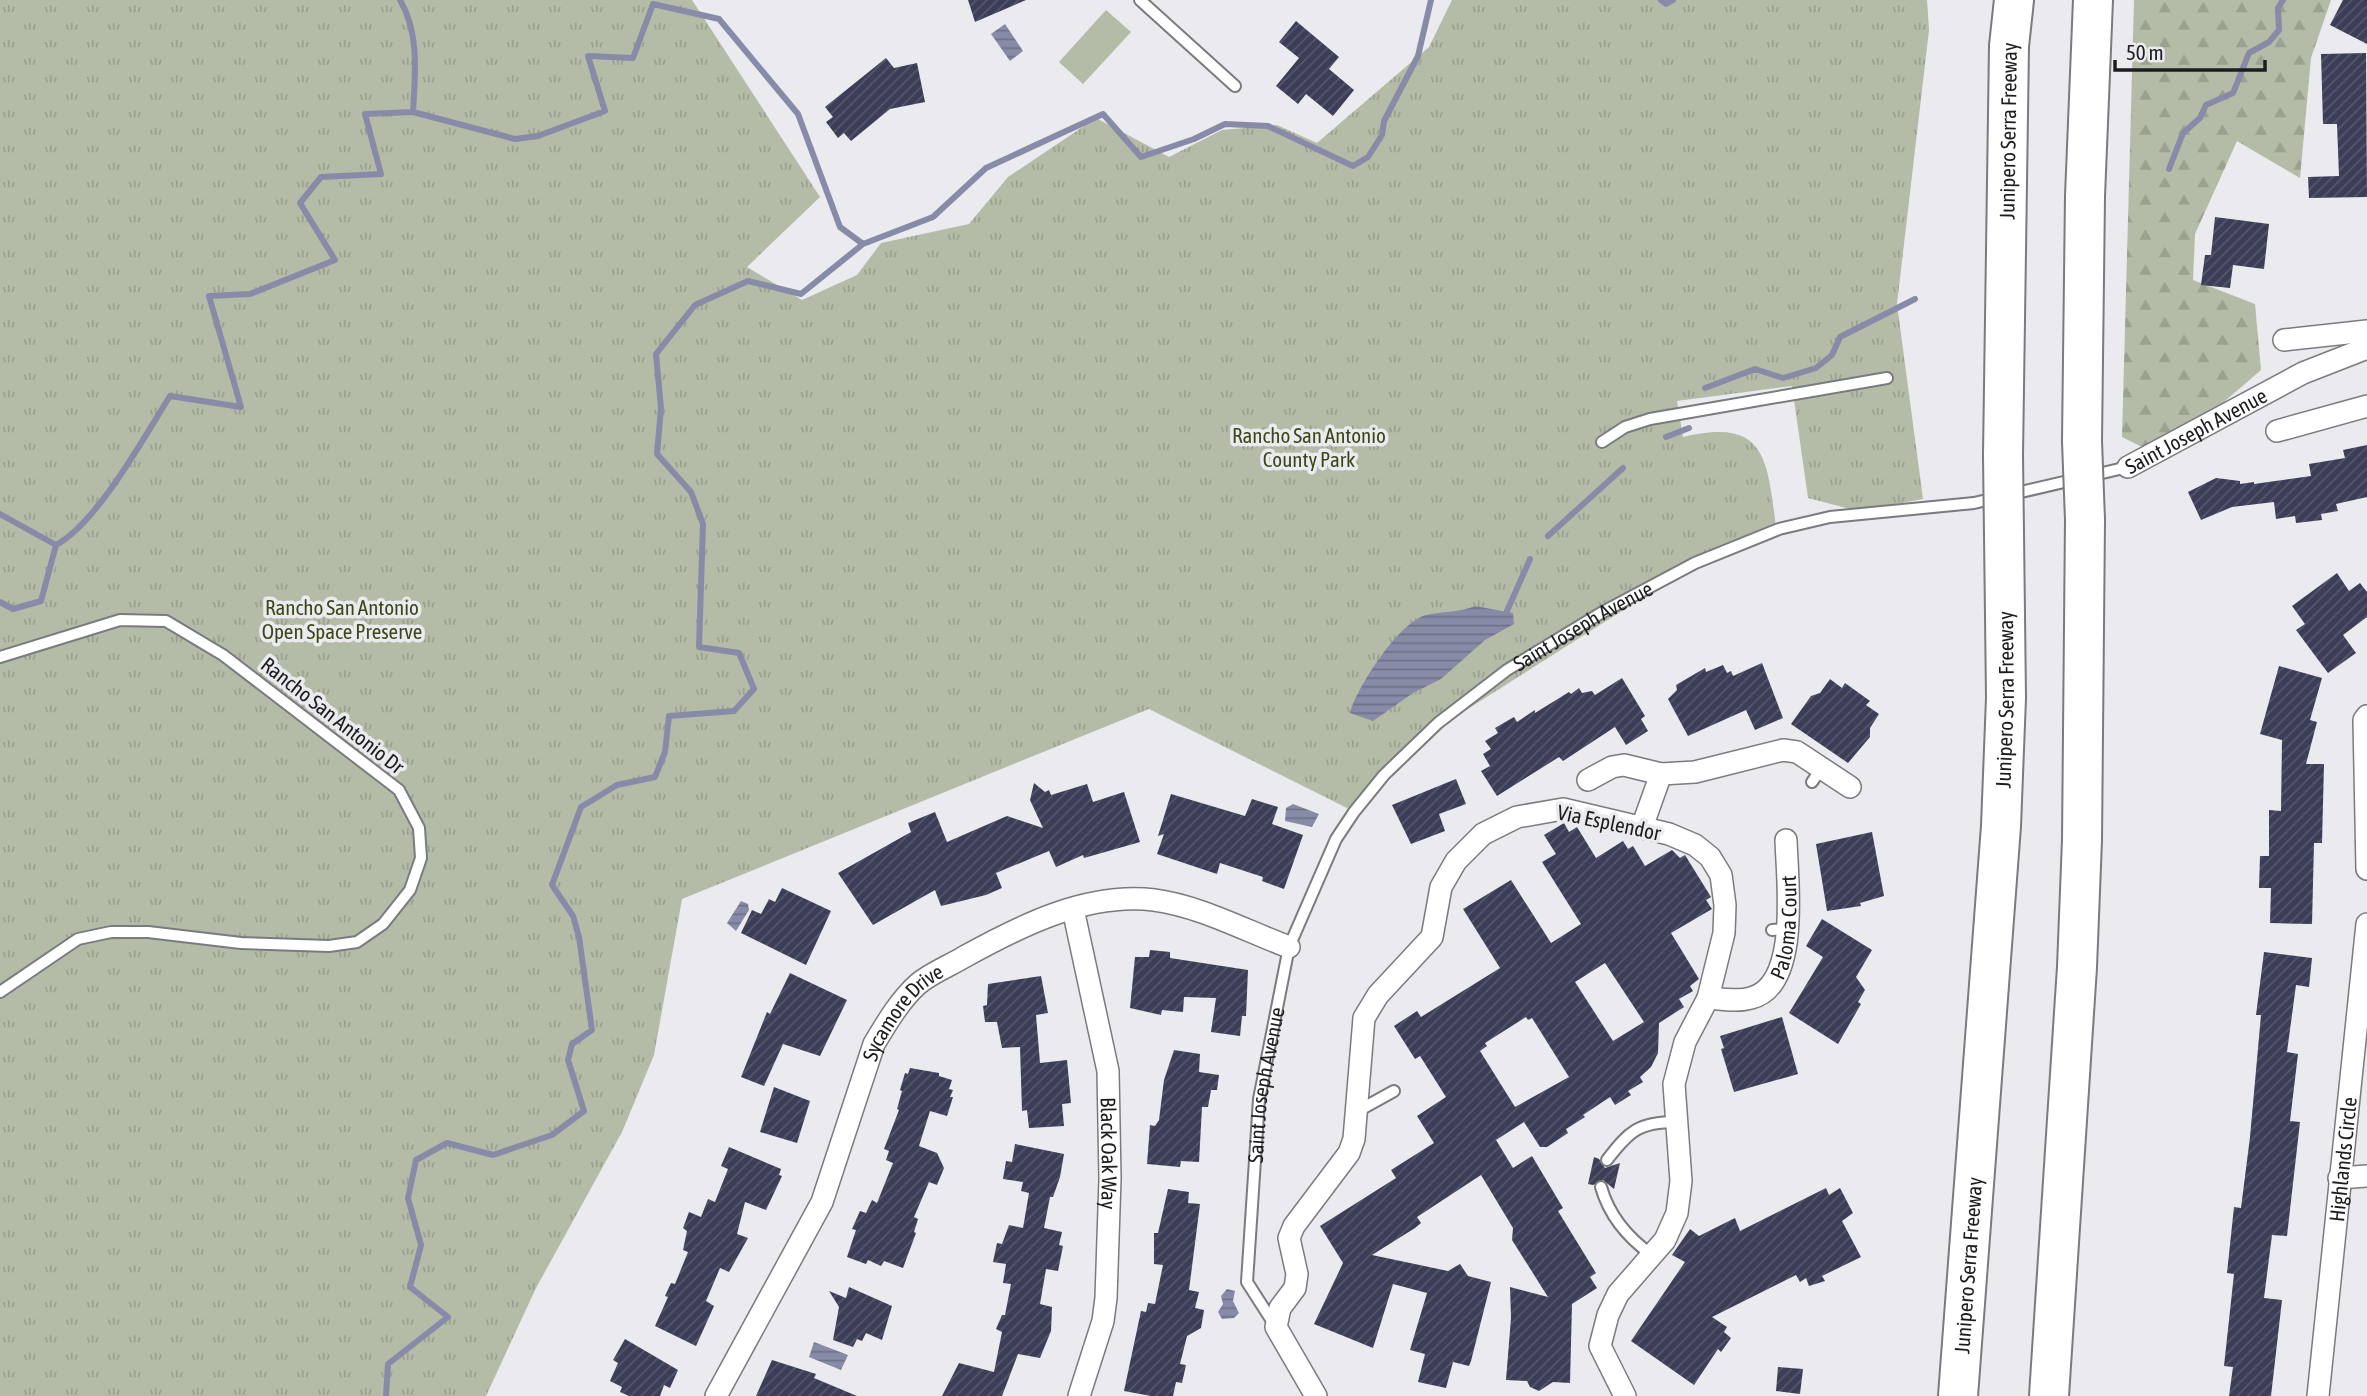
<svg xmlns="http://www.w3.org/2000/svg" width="2367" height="1396" viewBox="0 0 2367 1396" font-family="'Asap Condensed',sans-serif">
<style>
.forest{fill:url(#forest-firs)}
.park{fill:url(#park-tufts)}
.pitch{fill:#b4bca7}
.water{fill:url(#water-rules)}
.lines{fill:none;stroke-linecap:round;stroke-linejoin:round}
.stream{stroke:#888ba8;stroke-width:6}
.building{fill:url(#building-hatch);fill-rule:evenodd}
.lane-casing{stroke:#7a7b7f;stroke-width:14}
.street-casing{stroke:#7a7b7f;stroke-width:24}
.highway-casing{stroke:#7a7b7f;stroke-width:42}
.lane{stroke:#fff;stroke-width:10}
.street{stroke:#fff;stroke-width:21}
.highway{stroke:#fff;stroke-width:38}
.highway-bridge-casing{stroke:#7a7b7f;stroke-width:42;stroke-linecap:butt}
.highway-bridge{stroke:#fff;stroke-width:38}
.labels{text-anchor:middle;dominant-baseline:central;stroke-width:7;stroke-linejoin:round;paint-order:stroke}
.street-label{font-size:21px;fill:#1d1d1f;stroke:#eaeaef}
.park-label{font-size:21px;fill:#394819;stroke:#eaeaef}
</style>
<defs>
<pattern id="forest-firs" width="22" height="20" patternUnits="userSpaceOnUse" patternTransform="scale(1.75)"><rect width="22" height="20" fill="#b4bca7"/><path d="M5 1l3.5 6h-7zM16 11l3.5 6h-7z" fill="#9aa18f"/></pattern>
<pattern id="park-tufts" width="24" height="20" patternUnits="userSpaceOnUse" patternTransform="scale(1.75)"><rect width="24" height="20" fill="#b4bca7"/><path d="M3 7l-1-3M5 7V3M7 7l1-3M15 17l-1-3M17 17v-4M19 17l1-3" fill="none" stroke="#9aa18f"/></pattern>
<pattern id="water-rules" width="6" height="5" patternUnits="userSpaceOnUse" patternTransform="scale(1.75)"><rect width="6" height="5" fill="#888ba8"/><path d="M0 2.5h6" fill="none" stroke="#6f7188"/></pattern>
<pattern id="building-hatch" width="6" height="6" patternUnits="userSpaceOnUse" patternTransform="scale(1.75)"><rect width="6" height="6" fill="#3c3e57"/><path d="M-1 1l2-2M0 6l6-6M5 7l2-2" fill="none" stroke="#55576b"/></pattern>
</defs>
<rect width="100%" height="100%" fill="#eaeaef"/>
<!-- forest -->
<path class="forest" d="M2134,0H2331L2311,58L2300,178L2237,141L2195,234L2193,280L2255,304L2261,370L2217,408L2146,449L2122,437Z"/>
<!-- park -->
<path class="park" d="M0,0H692L820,197L747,267L802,300L857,275L881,243L969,224L1008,177L1096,118L1169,157L1222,130L1277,125L1317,143L1429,47L1452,0H1927L1929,30L1897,304L1923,499L1858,511L1808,498L1792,386L1677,401L1683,437C1766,417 1767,458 1776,527L1636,602L1452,719L1421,741L1353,811L1149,709L682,899L654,1055L622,1132L536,1288L486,1396H0Z"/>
<!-- pitch -->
<path class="pitch" d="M1106,10L1131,32L1083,84L1059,62Z"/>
<!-- water -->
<path class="water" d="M1005,24L1023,51L1010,61L991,34Z
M1475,606L1513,613L1514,624L1485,640L1441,679L1413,693L1373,721L1350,713C1357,687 1399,622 1426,615C1443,611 1458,613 1475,606Z
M1293,804L1319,814L1312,827L1285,821L1286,808Z
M741,901L748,904L749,910L736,931L727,923Z
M1227,1289L1235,1291L1233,1301L1239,1313L1234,1318L1222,1319L1218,1312L1223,1304L1221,1296Z
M814,1342L848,1355L841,1370L809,1357Z"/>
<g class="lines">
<!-- stream -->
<path class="stream" d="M400,0C420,34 415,75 413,112
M1661,0L1666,4L1673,0
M2169,169L2183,133L2200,118L2206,105L2233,93L2249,53L2269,42L2279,30L2278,8L2283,0
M1705,388L1755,369L1783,378L1816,368L1832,355L1840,337L1915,299
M1666,437L1689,428
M0,514L56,545
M1548,536L1623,468
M0,602L13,609L41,601L56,545C98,522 144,437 170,396L241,407L209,296L250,294L335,260L300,203L321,177L381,174L365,114L413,112L515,139L538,136L605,111L588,56L633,58L653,4L719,19L798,114L840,227L863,244
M1507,611L1530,559
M386,1396L388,1364L448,1317L410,1287L421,1245L408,1198L416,1160L447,1143L493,1155L552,1135L584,1111L568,1060L572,1044L592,1030L579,937L573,916L552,885L581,807L617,785L655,777L665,752L669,716L734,711L754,689L739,653L699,647L703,524L691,492L657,454L661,408L656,354L695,305L748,281L801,294L863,244L933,217L986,168L1103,114L1141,157L1194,139L1225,124L1268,126L1353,166L1368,157L1382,135L1384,121L1418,56L1431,0"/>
</g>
<!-- building -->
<path class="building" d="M968,0H1026L975,22Z
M2343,0H2367V44L2330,25Z
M1296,21L1339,57L1329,69L1354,90L1333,116L1306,94L1298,104L1276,86L1299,58L1279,42Z
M2366,53L2367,197L2309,198L2308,177L2339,176L2337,124H2323L2321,54Z
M886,58L894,68L917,63L925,102L890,109L851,141L844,133L838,138L826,122L833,117L825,107Z
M2215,217L2269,224L2264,269L2233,265L2230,288L2201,285L2205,255H2211Z
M2367,445V497L2336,504L2338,511L2321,514L2322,520L2296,523L2295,516L2276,519L2274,502L2232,507L2201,520L2188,492L2216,478L2240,481V484L2254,482V484L2311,476L2309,464L2345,458L2343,450Z
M2337,573L2349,591L2360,583L2367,592V617L2343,635L2356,653L2328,673L2296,630L2305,624L2292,606Z
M1762,663L1783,718L1755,730L1746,710L1688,736L1668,699L1677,690L1676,685L1705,668L1706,672L1723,665L1727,673L1731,671L1733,676Z
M2279,666L2322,678L2310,720L2317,722L2306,764H2324L2322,843H2314L2312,924L2270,923L2271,888H2259L2260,856H2269V810L2281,811L2282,740L2260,734Z
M1622,678L1645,716L1641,719L1648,731L1626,745L1615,727L1563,761L1559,757L1497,796L1481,771L1490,766L1483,754L1491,749L1485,741L1498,733L1495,728L1514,717L1517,722L1535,710V713L1569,692L1571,694L1579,688L1582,693L1592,691L1595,695Z
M1830,679L1842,688L1845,683L1870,701L1866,705L1879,714L1870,728V737L1848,763L1791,724L1811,696L1820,693Z
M1456,779L1466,804L1439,814L1445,831L1411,844L1392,805Z
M1034,783L1045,792L1049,790L1051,795L1087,784L1093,802L1124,792L1140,842L1084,858L1083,855L1056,867L1049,851L996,873L1002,888L986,895L941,906L935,890L873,925L838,873L911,832L908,823L935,812L947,842L1007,816L1043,828L1030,800Z
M1171,794L1245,816L1252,799L1278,807L1272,824L1303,835L1284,889L1262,881L1263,877L1220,863L1217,874L1157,854L1164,834L1158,836Z
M1564,823L1569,832L1577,827L1596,858L1623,841L1628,849L1633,846L1645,866L1672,850L1680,858L1685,855L1711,897L1706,900L1712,909L1671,933L1699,979L1690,986L1693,991L1679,999L1684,1007L1659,1023L1658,1053L1651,1067L1640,1077L1643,1082L1628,1091L1631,1095L1615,1105L1610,1097L1583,1115L1585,1117L1566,1129L1568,1133L1547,1147H1540L1524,1122L1496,1140L1513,1168L1532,1156L1563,1208L1558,1211L1596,1273L1590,1277L1597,1288L1572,1304L1570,1383L1553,1382L1539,1391L1530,1387L1527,1381L1506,1380L1511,1318L1510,1287L1548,1297L1512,1240L1513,1228L1481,1175L1417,1217L1421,1223L1415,1228L1372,1255L1448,1271L1460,1264L1468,1276L1491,1282L1471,1361L1469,1366L1453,1362L1446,1388L1418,1382L1425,1354L1410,1350L1427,1293L1393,1284L1373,1348L1314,1324L1343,1263L1320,1226L1396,1178L1391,1170L1434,1143L1417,1116L1446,1097L1420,1056L1415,1059L1394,1026L1417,1011L1421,1017L1500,968L1463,909L1511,880L1551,943L1581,924L1542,862L1556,854L1544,835ZM1605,963L1644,1022L1613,1041L1575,982ZM1526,1017L1528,1020L1532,1018L1569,1077L1515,1107L1480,1051L1487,1046L1485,1043Z
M1872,832L1884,896L1860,903L1861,906L1827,911L1816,844Z
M782,888L831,911L806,965L741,933L752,910L761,914L769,899L775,902Z
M1822,919L1872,950L1856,977L1865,990L1858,1002L1861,1004L1838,1044L1789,1013L1823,957L1806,946Z
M1150,950L1170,952V958L1248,970L1246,1016H1242L1240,1036L1211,1032L1216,998L1184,997L1183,1012L1162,1010L1161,1015L1130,1008L1135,957H1149Z
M2264,952L2312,958L2309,987L2296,985L2287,1052L2298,1054L2290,1121L2300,1122L2287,1236L2272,1235L2264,1298L2282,1300L2271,1396H2229L2233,1367L2224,1366L2234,1274L2227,1273L2234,1207L2241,1208L2250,1137L2261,1015H2256Z
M790,973L847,1000L820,1056L783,1044L764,1086L741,1077L767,1012L770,1014Z
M1041,976L1048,1013L1036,1015L1040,1063L1067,1060L1071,1103L1062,1104L1064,1126L1029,1128L1027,1110L1022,1111L1020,1047L1002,1048L997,1022H985L983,1006L987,1005L988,984Z
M1782,1017L1798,1074L1734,1092L1721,1049L1724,1048L1720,1036Z
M1174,1050L1200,1054L1199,1072L1219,1075L1217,1090H1211L1208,1107H1202L1199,1162L1181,1161L1180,1167L1147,1164L1150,1125L1155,1126L1159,1120L1164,1080Z
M910,1068L939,1073V1076L952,1080L949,1089L953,1090L950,1097H953L947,1116L930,1111L919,1146L937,1153L944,1168L937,1185L929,1182L914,1217L918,1219L914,1232L916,1233L903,1268L884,1261L881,1266L868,1260L866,1264L847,1257L856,1230L852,1229L860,1211L866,1213L872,1200L877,1203L893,1163L886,1160L889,1151L884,1149L899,1110L897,1109L902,1091L900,1090L905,1073L908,1074Z
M774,1087L810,1101L797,1143L760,1132Z
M1015,1144L1064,1154L1060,1177L1053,1197H1050L1044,1228L1062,1232L1059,1245L1063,1246L1058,1271L1046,1269L1040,1304L1052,1307L1051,1331L1040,1358L1018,1354L1002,1396H942L959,1363L994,1372L1002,1332L996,1329L1002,1315H1005L1011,1284L1003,1283L1006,1264L993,1262L997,1243L1002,1244L1009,1225L1023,1228L1029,1193L1021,1191L1023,1182L1003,1179L1006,1161L1012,1162Z
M729,1147L781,1169L779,1175L782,1176L766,1210L745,1202L737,1234L748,1238L729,1272L720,1268L706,1301L714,1306L696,1346L655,1326L668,1297L665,1296L671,1283L675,1284L688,1252L683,1250L687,1231L683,1228L689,1212L701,1217L708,1199L715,1202L728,1169L721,1166Z
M1594,1157L1599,1159L1605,1168L1620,1163L1614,1189L1603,1180L1593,1185L1588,1184Z
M1826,1188L1829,1195L1840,1188L1853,1213L1842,1221L1861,1257L1822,1276L1825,1281L1809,1286L1806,1278L1800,1282L1796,1275L1712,1317L1727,1327L1724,1332L1731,1338L1721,1352L1718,1349L1694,1385L1631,1341L1685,1262L1672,1255L1690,1229L1699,1236L1735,1218L1740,1231Z
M1168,1189L1189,1192L1188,1203L1200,1204L1189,1290L1199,1292L1195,1308L1204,1310L1201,1328L1187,1336L1180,1364L1186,1365L1182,1383L1176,1382L1173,1396H1151L1124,1391L1141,1311L1146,1312L1148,1303L1155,1304L1163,1265L1154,1264V1233H1158Z
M849,1287L892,1306L882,1340L866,1333L862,1341L857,1339L853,1347L833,1340L839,1307L829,1291L846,1298Z
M625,1339L678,1370L670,1388L664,1385L660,1396H629L620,1392L622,1387L610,1381L618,1363L613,1360Z
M772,1360L816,1374L814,1378L857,1396H756Z
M1778,1367L1803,1369L1800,1394L1776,1391Z"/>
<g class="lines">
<defs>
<g id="lane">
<path d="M1140,0L1235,86"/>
<path d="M1602,442L1625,427L1650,419L1887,378"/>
<path d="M0,657L120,620L166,621L223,655L399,790L419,828L421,858L410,890L383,924L357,942L329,946L241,943L148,932H111L78,939L0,992"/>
<path d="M1812,782L1821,769"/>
<path d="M1772,930L1786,929"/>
<path d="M1356,1112L1394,1091"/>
<path d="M1607,1160C1629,1131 1639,1122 1676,1122"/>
<path d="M1601,1187C1609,1215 1628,1238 1652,1255"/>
<path id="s1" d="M1274,1324L1247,1282L1259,1099L1289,947L1336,839L1354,812L1384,775L1438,723L1507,670L1601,613L1695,563L1779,529L1830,517L1974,503L2128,467"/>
</g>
<g id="street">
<path d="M2284,340L2367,331"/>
<path d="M2277,431L2367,406"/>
<path id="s2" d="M2128,467L2303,373L2367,348"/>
<path d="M2367,716L2364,720L2367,869"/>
<path d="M1588,780L1612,767L1624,765L1661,774L1695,772L1783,750L1797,752L1850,787"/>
<path d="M1642,827L1661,774"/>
<path id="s3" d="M1073,909L1108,1071L1110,1179L1106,1298L1103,1321L1079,1396"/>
<path id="s4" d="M1708,998C1721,999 1738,1002 1751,998C1801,986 1787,878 1786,840"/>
<path d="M2339,1178L2367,1176"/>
<path id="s5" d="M716,1396L822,1202L874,1044C886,1024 900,1000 918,984C931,973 949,966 964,957C1020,926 1087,892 1154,900C1200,906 1246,931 1289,947"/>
<path d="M1316,1396L1276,1327L1280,1308L1295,1288L1297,1274L1289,1238L1294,1226L1349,1153L1354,1139L1364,1018L1378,995L1432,937L1441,887L1456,861L1483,834L1517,817L1563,809L1669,834L1695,845L1710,857L1721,875L1725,905L1724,933L1708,998L1685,1042L1674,1084L1681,1181L1677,1213L1665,1240L1618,1294L1608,1315L1600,1346L1625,1396"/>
<path id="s6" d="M2318,1396L2367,924"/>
</g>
<g id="highway">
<path d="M2082,441L2085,196L2093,0"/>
<path id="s7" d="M2003,455L2009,46L2014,0"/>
<path id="s8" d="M1958,1396L2001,826L2006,698L2004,534"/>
<path d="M2049,1396L2077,967L2082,840L2085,520"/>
</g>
</defs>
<!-- lane casing -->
<use href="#lane" class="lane-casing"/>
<!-- street casing -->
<use href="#street" class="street-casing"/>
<!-- highway casing -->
<use href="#highway" class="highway-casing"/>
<!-- lane -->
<use href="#lane" class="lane"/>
<!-- street -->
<use href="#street" class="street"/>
<!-- highway -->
<use href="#highway" class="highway"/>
<defs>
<path id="highway-bridge" d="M2082,441L2085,520
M2003,455L2004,534"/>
</defs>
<!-- highway-bridge casing -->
<use href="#highway-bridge" class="highway-bridge-casing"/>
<!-- highway-bridge -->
<use href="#highway-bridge" class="highway-bridge"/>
</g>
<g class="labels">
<!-- street labels -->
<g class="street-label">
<text stroke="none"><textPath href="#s7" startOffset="324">Junipero Serra Freeway</textPath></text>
<text stroke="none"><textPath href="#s2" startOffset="77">Saint Joseph Avenue</textPath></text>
<text stroke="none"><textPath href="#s1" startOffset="836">Saint Joseph Avenue</textPath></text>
<text stroke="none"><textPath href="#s8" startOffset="698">Junipero Serra Freeway</textPath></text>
<text transform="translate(333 715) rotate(38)">Rancho San Antonio Dr</text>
<text transform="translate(1609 822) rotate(12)">Via Esplendor</text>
<text stroke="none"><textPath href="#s4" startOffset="128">Paloma Court</textPath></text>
<text stroke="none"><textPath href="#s5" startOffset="430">Sycamore Drive</textPath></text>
<text stroke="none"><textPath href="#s1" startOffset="248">Saint Joseph Avenue</textPath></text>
<text stroke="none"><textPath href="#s3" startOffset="248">Black Oak Way</textPath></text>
<text stroke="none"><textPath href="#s6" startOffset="238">Highlands Circle</textPath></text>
<text stroke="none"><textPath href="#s8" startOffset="131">Junipero Serra Freeway</textPath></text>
</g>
<!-- park labels -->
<g class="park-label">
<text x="1309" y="435">Rancho San Antonio<tspan x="1309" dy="24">County Park</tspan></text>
<text x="342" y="607">Rancho San Antonio<tspan x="342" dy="24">Open Space Preserve</tspan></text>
</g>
</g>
<!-- scale -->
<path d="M2115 60v10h150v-10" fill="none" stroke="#1d1d1f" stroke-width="3.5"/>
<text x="2126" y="60" font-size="21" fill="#1d1d1f" stroke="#eaeaef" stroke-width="5" paint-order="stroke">50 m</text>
</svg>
